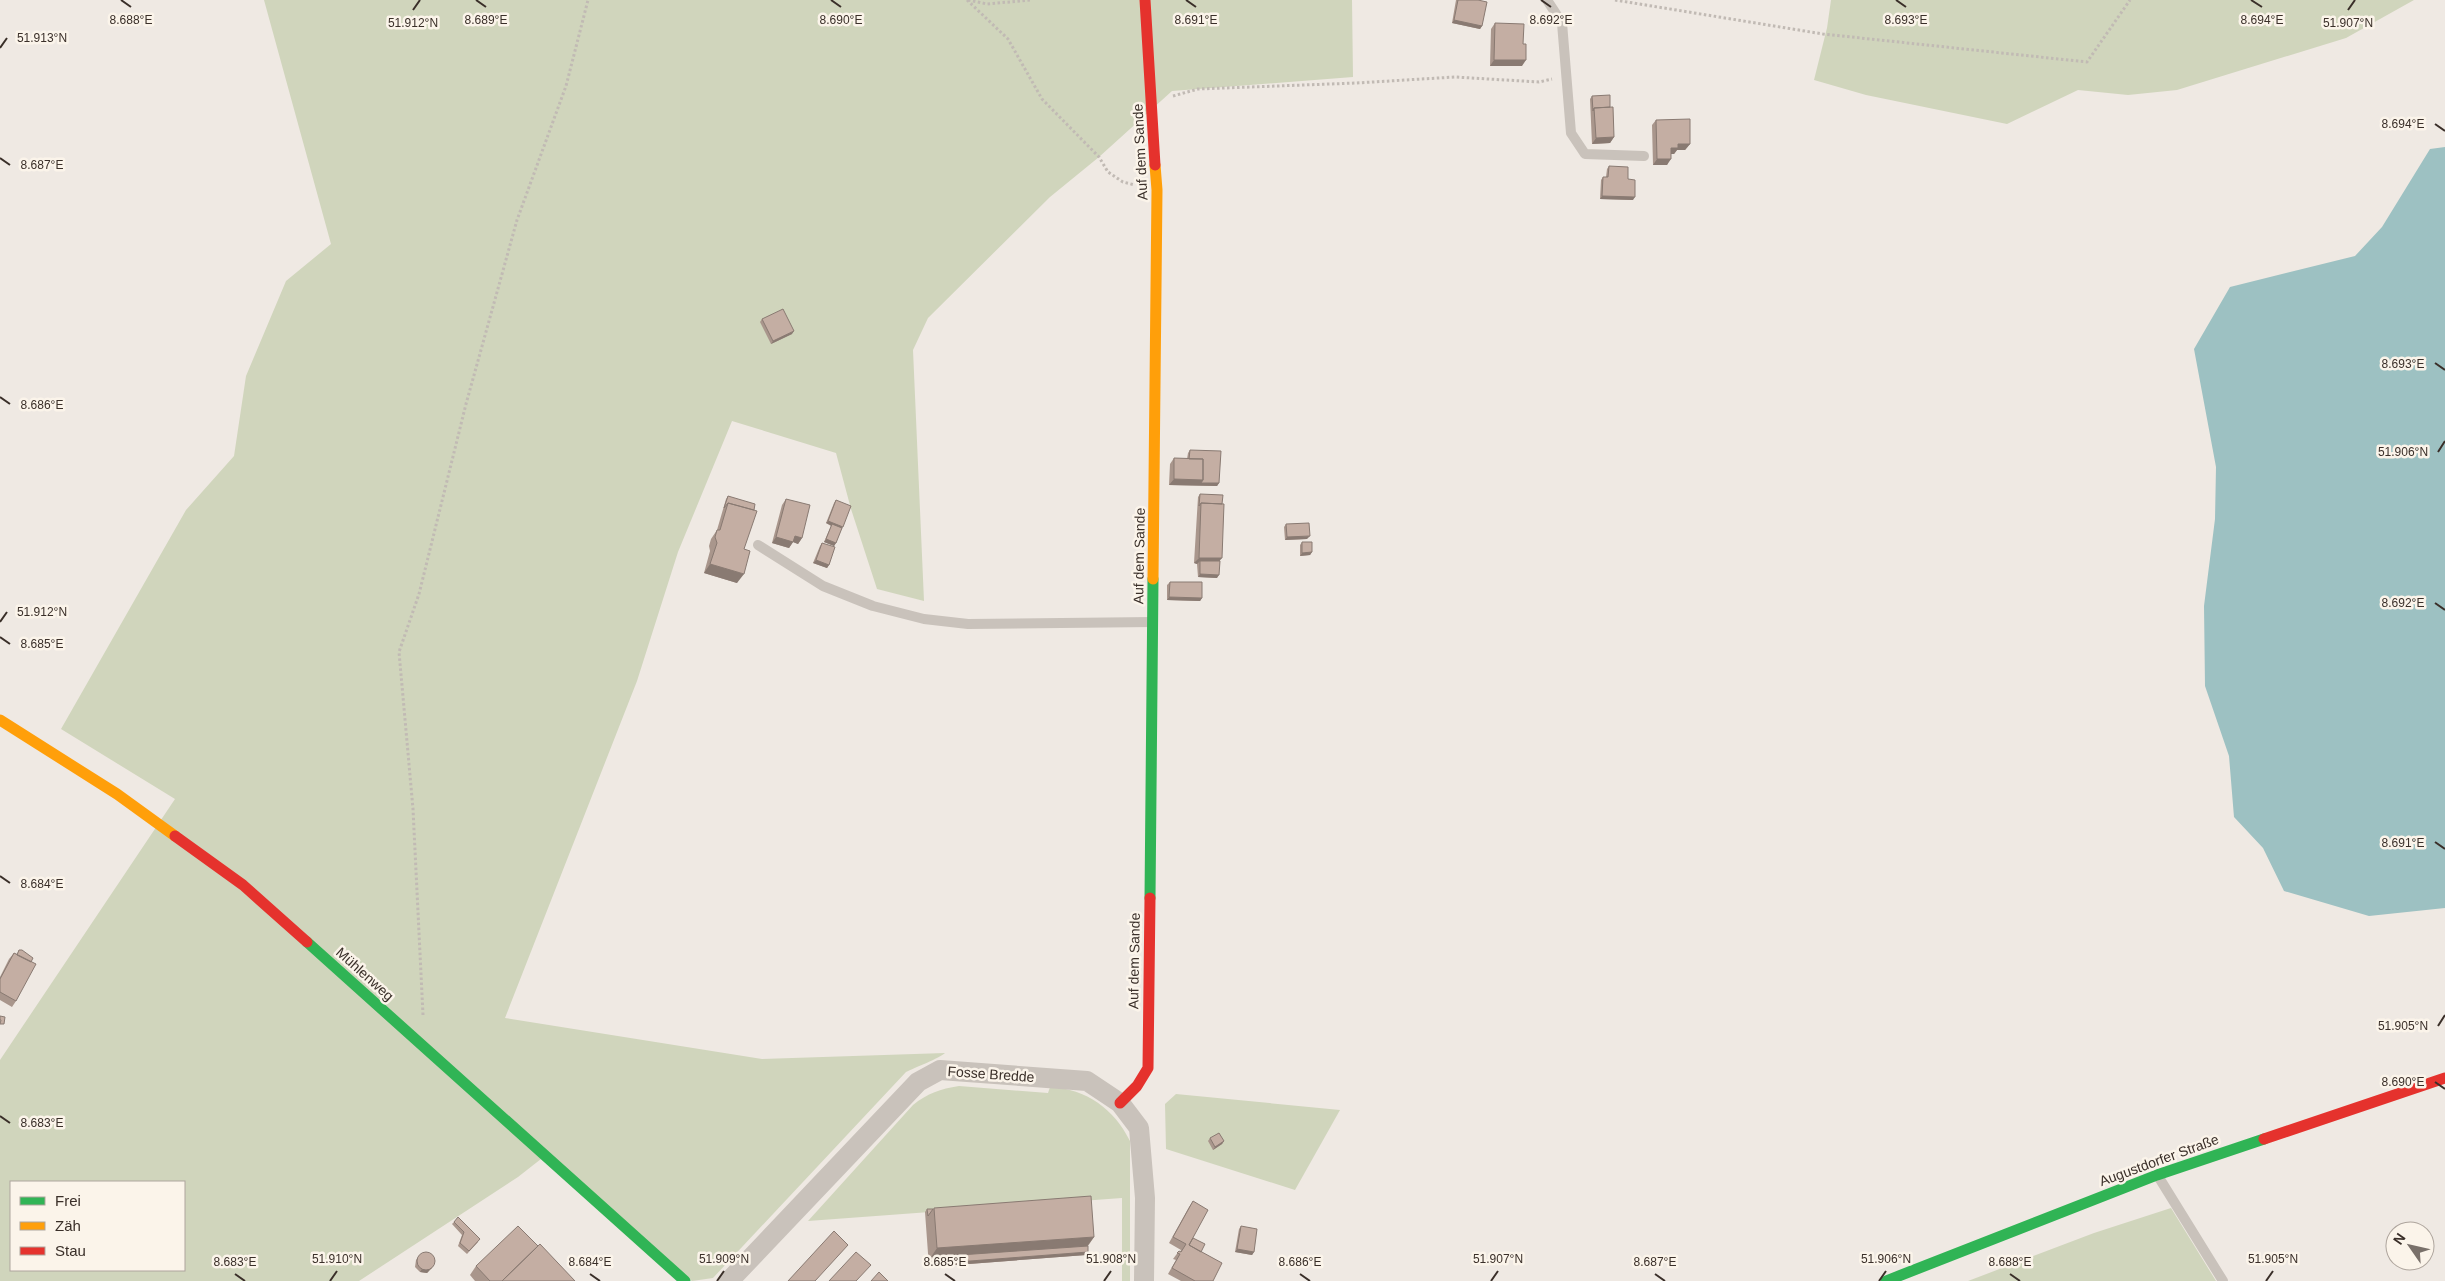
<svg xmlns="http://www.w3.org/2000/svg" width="2445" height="1281" viewBox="0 0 2445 1281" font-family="Helvetica,sans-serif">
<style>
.green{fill:#d0d5bc;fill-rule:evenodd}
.water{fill:#9dc1c2}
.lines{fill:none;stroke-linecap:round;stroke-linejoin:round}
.path{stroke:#c1bab4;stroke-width:3;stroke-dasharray:2.5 2.5;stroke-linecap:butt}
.lane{stroke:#c9c2bb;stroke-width:10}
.street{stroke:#c9c2bb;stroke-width:20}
.fast{stroke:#30b455;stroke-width:11}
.slow{stroke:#ff9f0a;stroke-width:11}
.jam{stroke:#e5322d;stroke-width:11}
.wall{fill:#a9968c}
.shaded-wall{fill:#897a72}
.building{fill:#c4aea3;stroke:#897a72}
.ticks{fill:none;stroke:#3a2f29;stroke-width:2}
.labels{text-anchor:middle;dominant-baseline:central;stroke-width:5;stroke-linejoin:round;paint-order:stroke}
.street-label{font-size:14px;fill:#3a2f29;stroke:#fbf4ea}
.ticks-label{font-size:12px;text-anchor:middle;fill:#3a2f29;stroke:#fbf4ea;stroke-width:5;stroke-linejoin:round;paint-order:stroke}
</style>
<rect width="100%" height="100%" fill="#efe9e3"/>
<!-- green -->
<path class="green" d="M264,0H1352L1353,77L1172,91L1099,157L1050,197L928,318L913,350L924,601L877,589L851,509L836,453L732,421L678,552L637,681L505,1018L762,1059L945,1053C940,1058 914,1068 906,1072L713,1278L692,1281L541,1159L518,1177L359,1281H0V1060L175,799L61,729L186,510L234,456L246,376L286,281L331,244ZM11,1182H184V1270H11Z
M1831,0H2414L2346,38L2177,90L2128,95L2078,90L2007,124L1866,95L1814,80L1827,28Z
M959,1086L1048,1093L1050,1087C1087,1089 1114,1109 1130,1141V1281H1122V1198L808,1221L913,1105C928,1093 940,1089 959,1086Z
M1176,1094L1340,1110L1295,1190L1166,1149L1165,1104Z
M2171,1208L2216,1281H1968L2094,1233Z"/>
<!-- water -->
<path class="water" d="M2445,147V908L2369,916L2284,891L2263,848L2234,817L2229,756L2205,686L2204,606L2215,519L2216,467L2194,349L2230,287L2355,256L2382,227L2430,149Z"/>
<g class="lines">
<!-- path -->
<path class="path" d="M967,0L1008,39L1042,99L1099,157L1108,172L1123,182L1135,185
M968,0L987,4L1031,0
M1615,0L1823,34L2087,62L2130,0
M1173,96L1198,89L1356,83L1455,77L1539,82L1552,79
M423,1015L413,809L399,652L419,594L466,404L517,220L566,86L588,0"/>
<!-- lane -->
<path class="lane" d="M1547,0L1562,23L1571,133L1585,154L1644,156
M758,545L823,586L873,606L924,619L968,624L1153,622
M2158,1176L2223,1281"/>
<!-- street -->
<path class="street" d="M729,1281L918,1082L940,1070L1087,1081L1120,1103L1139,1128L1145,1198L1144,1281"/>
<!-- fast -->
<path class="fast" d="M1150,898L1153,579
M307,942L685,1281
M1886,1281L2157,1175L2264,1139"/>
<!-- slow -->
<path class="slow" d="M1153,579L1157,190L1155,165
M0,720L117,794L175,836"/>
<!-- jam -->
<path class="jam" d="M1145,0L1155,165
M175,836L243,885L307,942
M1120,1103L1137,1086L1148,1068L1150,898
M2264,1139L2445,1078"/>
</g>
<!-- wall -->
<path class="wall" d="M1456,0H1478L1482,26L1480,29L1452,23Z
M1495,23L1522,66H1490L1491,29Z
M1592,96L1610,107L1614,137L1610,143L1592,144L1590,99Z
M1656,120L1690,144L1685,150H1677L1674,154H1671L1667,165H1653L1652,125Z
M1609,166L1628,179L1633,200L1600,199L1601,180L1603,177H1606L1607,169Z
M762,319L792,334L771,344L760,322Z
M1190,450L1219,483L1217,486L1169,485L1170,464L1174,458L1187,459L1188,453Z
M1200,494L1220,561L1217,578L1198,577L1197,564L1194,563L1198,497Z
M728,496L744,549L737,583L704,573L710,551L709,546L711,539L717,530L726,499Z
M786,499L802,538L798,544L793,542L789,548L772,543L782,505Z
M836,500L841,529L836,543L834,546L824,542L831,526L826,523L834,503Z
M1286,524L1307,539L1285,540L1284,527Z
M1302,542L1312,552L1310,555L1300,556V545Z
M822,543L829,565L827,568L813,563L820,546Z
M1170,582L1202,598L1200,601L1167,600V585Z
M19,950L31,962L16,1001L12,1007L0,1000V977L9,959L14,953L17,954Z
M1210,1138L1224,1141L1222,1144L1213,1150L1208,1141Z
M1193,1201V1238L1201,1252L1213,1281H1181L1168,1274L1176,1260L1173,1259L1179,1251L1180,1252L1181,1250L1169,1243L1189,1207Z
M934,1208L1094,1237L1088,1246L1086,1255L929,1267L925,1212L927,1209H933Z
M454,1222L478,1242L467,1254L458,1246L462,1235L452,1224Z
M1241,1226L1254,1252L1252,1255L1235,1252L1239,1229Z
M538,1246L575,1281H475L470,1275L476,1266Z
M418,1257L432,1268L427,1273L420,1272L415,1267L416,1260Z"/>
<!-- shaded-wall -->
<path class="shaded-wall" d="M1454,20L1482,26L1480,29L1452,23Z
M1494,60H1526L1522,66H1490Z
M1614,137L1610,143L1592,144L1596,138Z
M1678,144H1690L1685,150H1677L1674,154H1667L1671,148Z
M1657,159H1671L1667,165H1653Z
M1602,196L1635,197L1633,200L1600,199Z
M794,331L792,334L771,344L773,341Z
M1174,479L1203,480L1219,483L1217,486L1169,485Z
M828,521L843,527L841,530L826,523Z
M795,536L802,538L798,544L793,542L789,548L772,543L776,537Z
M1310,536L1307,539L1285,540L1287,537Z
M826,539L836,543L834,546L824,542Z
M1312,552L1310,555L1300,556L1302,553Z
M1199,558H1222L1217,564L1200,561L1197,564L1194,563Z
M816,560L829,565L827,568L813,563Z
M710,564L744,574L737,583L704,573Z
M1200,574L1219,575L1217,578L1198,577Z
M1169,597L1202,598L1200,601L1167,600Z
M1224,1141L1222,1144L1213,1150L1215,1147Z
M1094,1237L1085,1249L931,1257L937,1248Z
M1237,1249L1254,1252L1252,1255L1235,1252Z
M1088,1252L1086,1255L929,1267L931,1264Z
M434,1265L427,1273L420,1272L422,1269Z"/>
<!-- building -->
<path class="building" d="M1458,0H1478L1487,2L1482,26L1454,20Z
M1495,23L1524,24L1523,44H1526V60H1494Z
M1610,95V107L1594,108L1593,111L1592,96Z
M1613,107L1614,137L1596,138L1594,108Z
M1690,119V144H1678V148H1671V159H1657L1656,120Z
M1609,166L1628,167V179L1635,180V197L1602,196L1603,177H1608Z
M783,309L794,331L773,341L762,319Z
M1190,450L1221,451L1219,483H1201L1203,480V459H1189Z
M1174,458L1203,459V480L1174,479Z
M1200,494L1223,495L1222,504L1201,503L1199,506Z
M728,496L755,504L754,510L728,503L724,508Z
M786,499L810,505L802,538L795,536L793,542L776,537Z
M836,500L851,506L843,527L828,521Z
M728,503L757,511L744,549L750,551L744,574L710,564L717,543L715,537L717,530H720Z
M1201,503L1224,504L1222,558H1199Z
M1309,523L1310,536L1287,537L1286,524Z
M832,524L842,528L836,543L826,539Z
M1302,542H1312V552L1302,553Z
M822,543L835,547L829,565L816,560Z
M1200,561H1220L1219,575L1200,574Z
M1170,582H1202V598L1169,597Z
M19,950H22L33,958L31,962L17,955Z
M14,953L36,964L16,1001L0,992V979Z
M0,1016L5,1017L4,1024H0L1,1020H0Z
M1219,1133L1224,1141L1215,1147L1210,1138Z
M1091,1196L1094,1237L937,1248L934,1208Z
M1193,1201L1208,1210L1189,1245L1222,1263L1213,1281H1195L1172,1268L1180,1254L1177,1253L1179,1251L1181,1252L1186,1244L1173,1237Z
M927,1209H933L928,1216Z
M458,1217L480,1239L469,1251L460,1243L464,1232L454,1222Z
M518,1226L538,1246L502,1281H490L476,1266Z
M1241,1226L1257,1229L1254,1252L1237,1249Z
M834,1231L848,1245L815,1281H788Z
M1193,1238L1205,1244L1201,1252L1189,1245Z
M540,1244L575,1281H502Z
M1088,1246V1252L931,1264V1257Z
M856,1252L871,1265L856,1281H829Z
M417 1261a9 9 0 1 1 18 0a9 9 0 1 1-18 0Z
M879,1272L888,1281H871Z"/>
<!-- ticks -->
<path class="ticks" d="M121,0L131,7M476,0L486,7M831,0L841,7M1186,0L1196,7M1541,0L1551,7M1896,0L1906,7M2251,0L2262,7M413,10L420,0M2348,10L2355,0M0,48L7,38M2435,124L2445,131M0,158L10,165M2435,363L2445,370M0,397L10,404M2438,452L2445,441M2435,603L2445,610M0,622L7,612M0,637L10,644M2435,842L2445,849M0,876L10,883M2438,1026L2445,1015M2435,1082L2445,1089M0,1116L10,1123M235,1274L245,1281M590,1274L600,1281M945,1274L955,1281M1300,1274L1310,1281M1655,1274L1665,1281M2010,1274L2020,1281M330,1281L337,1271M717,1281L724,1271M1104,1281L1111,1271M1491,1281L1498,1271M1879,1281L1886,1271M2266,1281L2273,1271"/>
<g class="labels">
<!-- street labels -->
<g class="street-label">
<text transform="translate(1140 152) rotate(-93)">Auf dem Sande</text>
<text transform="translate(1139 556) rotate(-89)">Auf dem Sande</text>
<text transform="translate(1134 961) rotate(-89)">Auf dem Sande</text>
<text transform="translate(365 974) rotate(42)">Mühlenweg</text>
<text transform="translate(991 1074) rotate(4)">Fosse Bredde</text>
<text transform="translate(2159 1160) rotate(-20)">Augustdorfer Straße</text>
</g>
</g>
<g class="ticks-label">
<text x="131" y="24">8.688°E</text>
<text x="486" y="24">8.689°E</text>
<text x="1196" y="24">8.691°E</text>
<text x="1551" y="24">8.692°E</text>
<text x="1906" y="24">8.693°E</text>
<text x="2262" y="24">8.694°E</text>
<text x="841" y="24">8.690°E</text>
<text x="413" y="27">51.912°N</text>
<text x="2348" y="27">51.907°N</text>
<text x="42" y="42">51.913°N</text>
<text x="2403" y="128">8.694°E</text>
<text x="42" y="169">8.687°E</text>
<text x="2403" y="368">8.693°E</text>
<text x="42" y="409">8.686°E</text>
<text x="2403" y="456">51.906°N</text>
<text x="2403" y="607">8.692°E</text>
<text x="42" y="616">51.912°N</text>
<text x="42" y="648">8.685°E</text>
<text x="2403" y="847">8.691°E</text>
<text x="42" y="888">8.684°E</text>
<text x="2403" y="1030">51.905°N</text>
<text x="2403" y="1086">8.690°E</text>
<text x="42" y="1127">8.683°E</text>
<text x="337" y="1263">51.910°N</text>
<text x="724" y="1263">51.909°N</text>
<text x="1111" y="1263">51.908°N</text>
<text x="1498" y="1263">51.907°N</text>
<text x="1886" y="1263">51.906°N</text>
<text x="2273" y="1263">51.905°N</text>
<text x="235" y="1266">8.683°E</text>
<text x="590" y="1266">8.684°E</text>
<text x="945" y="1266">8.685°E</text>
<text x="1300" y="1266">8.686°E</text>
<text x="1655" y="1266">8.687°E</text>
<text x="2010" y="1266">8.688°E</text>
</g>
<!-- legend -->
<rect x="10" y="1181" width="175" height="90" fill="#fbf4ea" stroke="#aea59d"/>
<rect x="20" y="1197" width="25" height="8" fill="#30b455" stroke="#aea59d"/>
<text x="55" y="1206" font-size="15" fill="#3a2f29">Frei</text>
<rect x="20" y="1222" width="25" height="8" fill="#ff9f0a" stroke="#aea59d"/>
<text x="55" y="1231" font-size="15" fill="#3a2f29">Zäh</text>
<rect x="20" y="1247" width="25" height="8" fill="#e5322d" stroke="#aea59d"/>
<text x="55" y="1256" font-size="15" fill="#3a2f29">Stau</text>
<!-- north arrow -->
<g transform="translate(2410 1246) rotate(304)"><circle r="24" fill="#fbf4ea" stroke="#aea59d"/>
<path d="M0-4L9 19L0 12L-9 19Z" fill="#79706a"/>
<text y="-8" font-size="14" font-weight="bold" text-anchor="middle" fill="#3a2f29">N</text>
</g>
</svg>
